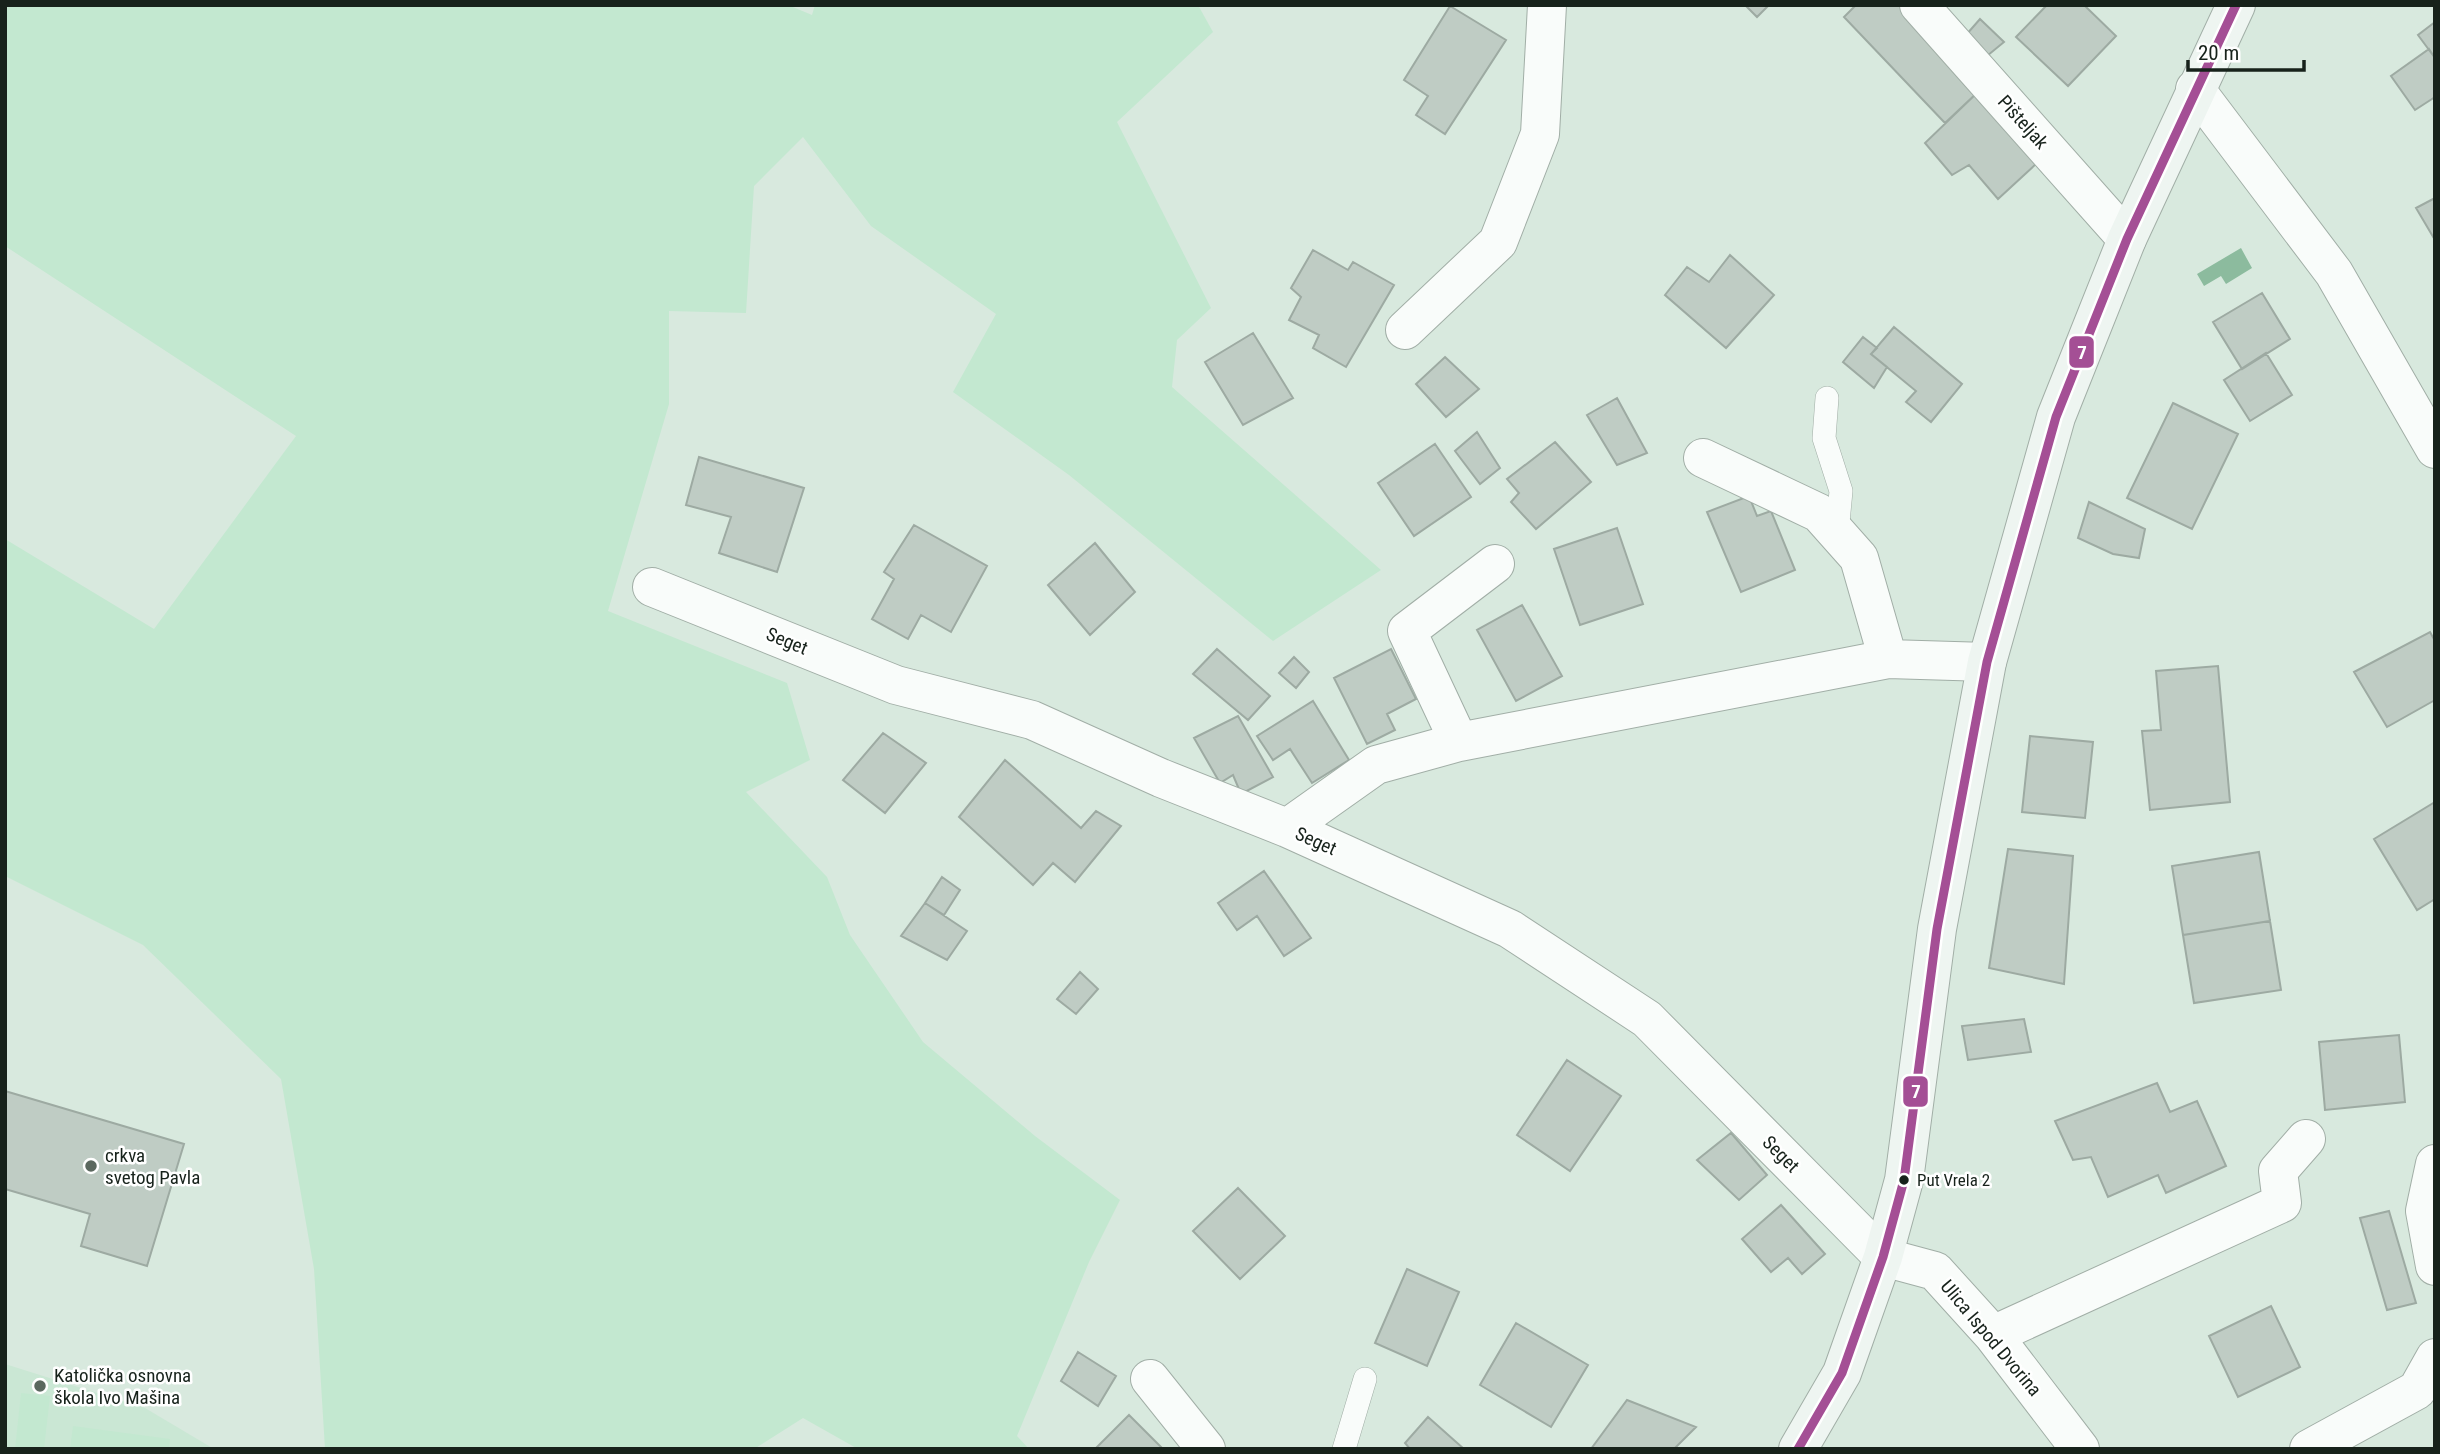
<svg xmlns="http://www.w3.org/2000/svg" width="2440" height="1454" viewBox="0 0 2440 1454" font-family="'Roboto Condensed',sans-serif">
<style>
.built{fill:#cae7d4}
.green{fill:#c3e8d0}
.water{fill:#8cbb9e}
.building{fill:#bfccc4;stroke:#9daaa2;stroke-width:2}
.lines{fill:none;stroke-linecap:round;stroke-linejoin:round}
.service-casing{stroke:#a1aea6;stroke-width:24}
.minor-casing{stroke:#a1aea6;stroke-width:40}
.secondary-casing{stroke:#a1aea6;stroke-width:40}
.service{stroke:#f9fcfa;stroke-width:23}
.minor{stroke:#f9fcfa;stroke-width:38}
.secondary{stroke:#eef5f1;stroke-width:38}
.bus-1-casing{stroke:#fff;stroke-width:14}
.bus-1{stroke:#a44f95;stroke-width:9}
.poi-dot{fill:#5b685f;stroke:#fff;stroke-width:2.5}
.bus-dot{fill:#17221b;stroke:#fff;stroke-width:2.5}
.labels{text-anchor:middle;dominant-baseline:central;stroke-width:5;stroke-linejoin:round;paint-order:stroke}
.bus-label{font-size:17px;fill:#17221b;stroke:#fff;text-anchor:start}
.street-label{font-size:19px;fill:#17221b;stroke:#fff}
.poi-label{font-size:19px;fill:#17221b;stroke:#fff;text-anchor:start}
.line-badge{stroke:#fff;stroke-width:2.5}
.badge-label{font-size:19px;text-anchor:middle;font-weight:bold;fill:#fff}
</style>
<rect width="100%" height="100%" fill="#d8e9de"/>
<!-- built -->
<path class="built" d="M5,1364L145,1408L214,1449H5Z"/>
<!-- green -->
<path class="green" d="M5,5H788L812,15L815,5H1198L1213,32L1117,122L1211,308L1177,340L1172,387L1381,570L1273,641L1069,475L953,392L996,314L871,226L803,137L754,186L746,313L669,311V404L608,611L787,683L810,760L746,792L827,877L850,935L923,1042L1035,1136L1120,1200L1089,1262L1017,1436L1029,1449H858L803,1418L754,1449H325L314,1269L281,1079L143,945L5,876V539L154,629L296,436L5,246Z
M21,1393L50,1396L44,1449H15Z
M73,1426L170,1439L169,1449H70Z"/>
<!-- water -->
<path class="water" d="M2241,248L2252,268L2226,284L2221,276L2204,286L2197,274Z"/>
<!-- building -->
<path class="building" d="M1745,5H1769L1757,17Z
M1856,5H1907L1980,90L1945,123L1844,17Z
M2047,5H2084L2116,36L2068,86L2016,37Z
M1450,6L1506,40L1445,134L1416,115L1428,96L1404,80Z
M1980,19L2004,42L1987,56L1966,35Z
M2435,22V58L2418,35Z
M2429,49L2435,58V97L2415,110L2391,76Z
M1980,90L2037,163L1998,199L1969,165L1952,175L1925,143Z
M2435,198V240L2416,208Z
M1313,250L1348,270L1353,262L1394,285L1346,367L1313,348L1319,335L1289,320L1301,297L1291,288Z
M1730,255L1774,295L1726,348L1665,295L1687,267L1709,282Z
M2262,293L2290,339L2242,369L2213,322Z
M1894,327L1962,384L1931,422L1906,402L1916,391L1871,354Z
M1253,333L1293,398L1243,425L1205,362Z
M1863,337L1877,348L1871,354L1887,367L1874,388L1843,362Z
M2266,353L2292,395L2250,421L2224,380Z
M1445,357L1479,389L1446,417L1416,384Z
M1617,398L1647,453L1617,465L1587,415Z
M2173,403L2238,434L2192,529L2127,498Z
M1477,432L1500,468L1480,484L1455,451Z
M1555,442L1591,482L1536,529L1511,502L1519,493L1507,479Z
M1435,444L1471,497L1414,536L1378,483Z
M699,457L804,488L777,572L719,553L731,517L686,505Z
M1749,496L1757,516L1771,511L1795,570L1741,592L1707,512Z
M2089,502L2145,529L2139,558L2113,554L2078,538Z
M914,525L987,566L951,632L921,615L908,639L872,619L894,579L884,572Z
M1617,528L1643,604L1580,625L1554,549Z
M1095,543L1135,592L1090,635L1048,585Z
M1522,605L1562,676L1516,701L1477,630Z
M2430,632L2435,641V700L2387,727L2354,672Z
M1217,649L1270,696L1248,720L1193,674Z
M1391,649L1416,699L1387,714L1395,730L1367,744L1334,678Z
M1294,657L1309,672L1296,688L1279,673Z
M2218,666L2230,802L2150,810L2142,731L2161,730L2156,671Z
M1313,701L1349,760L1312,783L1290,749L1273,760L1257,736Z
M1238,716L1273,777L1241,794L1233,775L1220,783L1194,738Z
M883,733L926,763L885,813L843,780Z
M2030,736L2093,742L2085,818L2022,812Z
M1005,760L1081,828L1096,811L1121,826L1075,882L1053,863L1033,885L959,817Z
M2435,802V899L2417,910L2374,839Z
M2008,849L2073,856L2064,984L1989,968Z
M2259,852L2270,921L2183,935L2172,866Z
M1264,871L1311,938L1284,956L1257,916L1237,930L1218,903Z
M942,877L960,890L944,915L925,903Z
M925,903L967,931L947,960L901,936Z
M2270,921L2281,990L2194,1003L2183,935Z
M1080,972L1098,989L1076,1014L1057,999Z
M2024,1019L2031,1052L1968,1060L1962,1026Z
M2399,1035L2405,1102L2325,1110L2319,1042Z
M1567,1060L1621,1096L1570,1171L1517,1135Z
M2157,1083L2170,1112L2197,1101L2226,1166L2166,1193L2158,1175L2108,1197L2091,1157L2073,1160L2055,1121Z
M5,1091L184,1144L147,1266L81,1246L90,1214L5,1189Z
M1731,1133L1767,1175L1739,1200L1697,1160Z
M1238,1188L1285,1236L1240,1279L1193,1231Z
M1781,1205L1825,1254L1802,1274L1788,1258L1771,1272L1742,1239Z
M2389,1211L2416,1303L2387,1310L2360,1218Z
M1407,1269L1459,1292L1427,1366L1375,1343Z
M2271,1306L2300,1367L2238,1397L2209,1336Z
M1516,1323L1588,1365L1551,1427L1480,1385Z
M1078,1352L1116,1376L1098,1406L1061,1381Z
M1627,1400L1696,1427L1674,1449H1591Z
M1129,1415L1163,1449H1095Z
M1428,1417L1464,1449H1410L1405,1443Z"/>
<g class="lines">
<defs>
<path id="service" d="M1827,398L1824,438L1841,491L1837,533
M1344,1449L1365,1379"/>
<path id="minor" d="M1919,5L2127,239
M2195,89L2334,273L2435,449
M1405,330L1498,242L1540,134L1547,5
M1703,458L1819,513L1859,558L1888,659
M652,587L896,685L1032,720L1161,778L1287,828L1510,929L1647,1019L1883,1257L1935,1271L1993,1335L2080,1449
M1459,742L1407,631L1495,564
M1287,828L1376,765L1459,742L1888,659L1987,662
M2435,1164L2425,1211L2435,1266
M1993,1335L2282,1203L2278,1171L2306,1139
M1150,1379L1206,1449
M2309,1449L2417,1390L2435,1358"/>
<path id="secondary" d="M1798,1449L1842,1373L1883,1257L1904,1180L1937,929L1987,662L2056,417L2127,239L2236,5"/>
</defs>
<!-- service casing -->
<use href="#service" class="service-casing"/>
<!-- minor casing -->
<use href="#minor" class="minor-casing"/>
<!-- secondary casing -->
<use href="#secondary" class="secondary-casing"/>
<!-- service -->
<use href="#service" class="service"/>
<!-- minor -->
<use href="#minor" class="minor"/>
<!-- secondary -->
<use href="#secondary" class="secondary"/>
<defs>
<path id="bus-1" d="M1798,1449L1842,1373L1883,1257L1904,1180L1937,929L1987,662L2056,417L2127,239L2236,5"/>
</defs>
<!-- bus-1 casing -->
<use href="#bus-1" class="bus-1-casing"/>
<!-- bus-1 -->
<use href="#bus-1" class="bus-1"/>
</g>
<!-- markers -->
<g class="poi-dot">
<circle cx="91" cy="1166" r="7"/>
<circle cx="40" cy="1386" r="7"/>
</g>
<circle class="bus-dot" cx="1904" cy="1180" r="6"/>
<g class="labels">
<!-- bus labels -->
<g class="bus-label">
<text x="1917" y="1180">Put Vrela 2</text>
</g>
<!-- street labels -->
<g class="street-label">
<text transform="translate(2023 122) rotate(48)">Pišteljak</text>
<text transform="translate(787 641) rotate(22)">Seget</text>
<text transform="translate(1316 841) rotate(24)">Seget</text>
<text transform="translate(1781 1154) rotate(45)">Seget</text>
<text transform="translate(1991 1338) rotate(50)">Ulica Ispod Dvorina</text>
</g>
<!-- poi labels -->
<g class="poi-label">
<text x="105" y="1155">crkva<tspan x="105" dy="22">svetog Pavla</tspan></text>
<text x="54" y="1375">Katolička osnovna<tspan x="54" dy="22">škola Ivo Mašina</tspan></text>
</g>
</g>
<g class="line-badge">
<rect x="2068" y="335" width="27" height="34" rx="7" fill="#a44f95"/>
<rect x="1902" y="1075" width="27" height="33" rx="7" fill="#a44f95"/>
</g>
<g class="badge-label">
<text x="2082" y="359">7</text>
<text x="1916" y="1098">7</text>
</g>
<!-- border -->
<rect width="2440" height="1454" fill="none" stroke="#17221b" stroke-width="14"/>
<!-- scale -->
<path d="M2188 60v10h116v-10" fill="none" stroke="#17221b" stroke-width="3.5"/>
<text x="2198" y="60" font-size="21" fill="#17221b" stroke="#ffffff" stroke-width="5" paint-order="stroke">20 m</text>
</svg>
